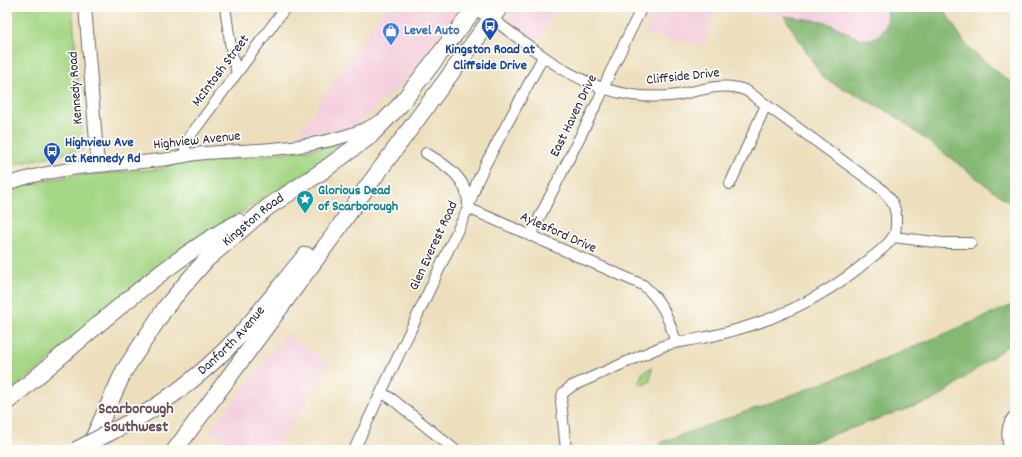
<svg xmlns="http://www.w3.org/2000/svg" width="1022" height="457" viewBox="0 0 1022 457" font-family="Dekko,sans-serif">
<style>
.built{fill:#f4cfdd}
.green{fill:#a6d786;stroke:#647c60}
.forest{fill:#84b873;stroke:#536d57}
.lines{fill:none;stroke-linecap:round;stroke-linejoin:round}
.minor-casing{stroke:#696468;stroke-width:12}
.tertiary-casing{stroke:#696468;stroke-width:14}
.primary-casing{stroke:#696468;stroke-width:18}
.minor{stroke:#fff;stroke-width:10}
.tertiary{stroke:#fff;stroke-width:12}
.primary{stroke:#fff;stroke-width:16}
.primary-bridge-casing{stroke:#696468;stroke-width:18;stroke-linecap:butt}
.primary-bridge{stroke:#fff;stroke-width:16}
.labels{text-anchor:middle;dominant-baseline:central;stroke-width:3.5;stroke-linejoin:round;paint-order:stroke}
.shop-label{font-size:14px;font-weight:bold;fill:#366cbe;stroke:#fdfcf7;text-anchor:start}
.transit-label{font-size:14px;font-weight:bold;fill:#164399;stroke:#fdfcf7}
.street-label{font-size:14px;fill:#22223b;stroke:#fdfcf7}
.culture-label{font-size:14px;font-weight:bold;fill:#0d838f;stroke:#fdfcf7;text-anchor:start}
.quarter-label{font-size:16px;font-weight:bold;fill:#694c5c;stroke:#fdfcf7}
</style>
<rect width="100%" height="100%" fill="#fdfcf7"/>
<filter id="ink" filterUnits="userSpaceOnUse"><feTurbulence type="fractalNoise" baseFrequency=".025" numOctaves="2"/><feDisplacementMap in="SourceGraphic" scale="8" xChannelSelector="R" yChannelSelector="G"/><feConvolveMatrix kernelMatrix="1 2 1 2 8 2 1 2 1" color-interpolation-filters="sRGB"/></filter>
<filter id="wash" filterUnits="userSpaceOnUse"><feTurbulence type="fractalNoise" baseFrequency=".012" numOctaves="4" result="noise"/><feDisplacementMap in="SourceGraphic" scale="16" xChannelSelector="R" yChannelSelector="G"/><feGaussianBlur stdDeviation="0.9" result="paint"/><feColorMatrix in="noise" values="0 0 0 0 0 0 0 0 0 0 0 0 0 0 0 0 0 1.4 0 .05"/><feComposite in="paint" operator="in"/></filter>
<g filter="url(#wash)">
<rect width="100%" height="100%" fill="#eddfbd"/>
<!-- built -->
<path class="built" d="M385,7H459L409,76L355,127L298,134Z
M517,7H557L537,43L508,20Z
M658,7H886L888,11L886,28L879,36L869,40L855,37L832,24L784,17L733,12L716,8L704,46L644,33Z
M286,334L330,364L274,450H241L210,430Z"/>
<!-- green -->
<path class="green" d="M7,7H72L84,149L7,166Z
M339,143L340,148L336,151L315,167L209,232L7,394V191L30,184L70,176L161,169L180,159L209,157L220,160L313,149Z
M652,368L650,381L643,385L639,382L643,372Z"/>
<!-- forest -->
<path class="forest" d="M886,7H942L968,48L1005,78L1015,84V207L891,113L823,78L784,16C796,18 822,20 832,25C850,32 867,51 884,30C888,25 889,13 886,7Z
M1015,304V340L938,398L789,450H659L661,442L781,399L880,361Z"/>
</g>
<g filter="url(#ink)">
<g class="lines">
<defs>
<path id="minor" d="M225,7L232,55L237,73
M471,7C481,13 492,19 502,26C543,56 580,88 632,95C647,97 664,97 678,95C701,90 724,81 747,91L880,188C891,198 897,207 896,222C896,227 896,233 893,237C888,245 879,252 871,258C837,287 795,311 752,325C736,330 719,335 702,338C688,341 676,342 663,346L572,386L563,393L561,401L566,450
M426,153C446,165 469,179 468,206
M184,155L186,144L190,136L286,7
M730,184L766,105
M468,208L643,285C663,302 668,317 676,342
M530,236L600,97L609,75L642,7
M893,237L943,243H971
M382,393L392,399L455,450
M354,450L468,208L477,182L485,165L543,57
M1009,450C1007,438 1005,424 1015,415"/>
<path id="tertiary" d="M85,7L98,166
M7,184C56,166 109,166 160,160C175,159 189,154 205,153C256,150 311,150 360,131C368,128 375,124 382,120"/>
<g id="primary">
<path d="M7,402C40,374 74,345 107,317C149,282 191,247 239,222"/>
<path id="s1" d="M136,419C173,397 211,366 240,335C263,309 284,281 306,255"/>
<path id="s2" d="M88,450L124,371L166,307L186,283L206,260L268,207L321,172L370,136L400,105L476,7"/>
<path d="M175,450L333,236L359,198L500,7"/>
</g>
</defs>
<!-- minor casing -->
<use href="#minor" class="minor-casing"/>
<!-- tertiary casing -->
<use href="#tertiary" class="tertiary-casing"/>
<!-- primary casing -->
<use href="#primary" class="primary-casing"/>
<!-- minor -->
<use href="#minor" class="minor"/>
<!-- tertiary -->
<use href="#tertiary" class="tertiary"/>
<!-- primary -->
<use href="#primary" class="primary"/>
<defs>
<path id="primary-bridge" d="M76,450L136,419"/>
</defs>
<!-- primary-bridge casing -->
<use href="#primary-bridge" class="primary-bridge-casing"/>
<!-- primary-bridge -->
<use href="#primary-bridge" class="primary-bridge"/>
</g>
</g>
<!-- icons -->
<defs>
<symbol id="bus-pin" viewBox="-11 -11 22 30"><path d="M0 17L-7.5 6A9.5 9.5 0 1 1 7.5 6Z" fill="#1a4fb4" stroke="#fdfcf7"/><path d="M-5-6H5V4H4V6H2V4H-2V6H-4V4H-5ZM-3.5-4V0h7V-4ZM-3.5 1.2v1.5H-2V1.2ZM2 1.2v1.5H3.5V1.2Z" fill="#fff"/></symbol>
<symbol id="shop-pin" viewBox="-11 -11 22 30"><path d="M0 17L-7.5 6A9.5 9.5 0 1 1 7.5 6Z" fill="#3f7fe0" stroke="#fdfcf7"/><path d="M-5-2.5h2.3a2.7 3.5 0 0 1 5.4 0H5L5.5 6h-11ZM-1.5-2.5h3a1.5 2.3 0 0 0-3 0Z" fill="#fff"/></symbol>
<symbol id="sight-pin" viewBox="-11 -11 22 30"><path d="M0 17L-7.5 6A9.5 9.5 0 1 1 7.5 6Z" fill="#0f9aa8" stroke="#fdfcf7"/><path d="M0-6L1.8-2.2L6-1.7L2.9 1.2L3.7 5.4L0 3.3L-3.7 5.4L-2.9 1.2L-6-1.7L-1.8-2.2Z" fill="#fff"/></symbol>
</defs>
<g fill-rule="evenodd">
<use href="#bus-pin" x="480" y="16" width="20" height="27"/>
<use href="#shop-pin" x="381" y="21" width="20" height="27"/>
<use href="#bus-pin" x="42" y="141" width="20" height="27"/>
<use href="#sight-pin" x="295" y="189" width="20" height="27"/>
</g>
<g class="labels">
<!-- shop labels -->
<g class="shop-label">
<text x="404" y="31">Level Auto</text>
</g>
<!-- transit labels -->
<g class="transit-label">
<text x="490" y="50">Kingston Road at<tspan x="490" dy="16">Cliffside Drive</tspan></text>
<text x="65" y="143" text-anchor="start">Highview Ave<tspan x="65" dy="16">at Kennedy Rd</tspan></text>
</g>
<!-- street labels -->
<g class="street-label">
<text transform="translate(221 71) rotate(-53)">McIntosh Street</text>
<text transform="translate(683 77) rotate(-6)">Cliffside Drive</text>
<text transform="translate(76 88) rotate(-94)">Kennedy Road</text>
<text transform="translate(574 116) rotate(-64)">East Haven Drive</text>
<text transform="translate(197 141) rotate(-6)">Highview Avenue</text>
<text stroke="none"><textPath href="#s2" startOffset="287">Kingston Road</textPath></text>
<text transform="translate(558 233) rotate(24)">Aylesford Drive</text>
<text transform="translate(434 246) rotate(-65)">Glen Everest Road</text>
<text stroke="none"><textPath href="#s1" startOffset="124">Danforth Avenue</textPath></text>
</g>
<!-- culture labels -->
<g class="culture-label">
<text x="318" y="191">Glorious Dead<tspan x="318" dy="16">of Scarborough</tspan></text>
</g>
<!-- quarter labels -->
<g class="quarter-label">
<text x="136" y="409">Scarborough<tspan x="136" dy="18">Southwest</tspan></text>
</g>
</g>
<!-- margin -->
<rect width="1022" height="457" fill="none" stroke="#fdfcf7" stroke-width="24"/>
</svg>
